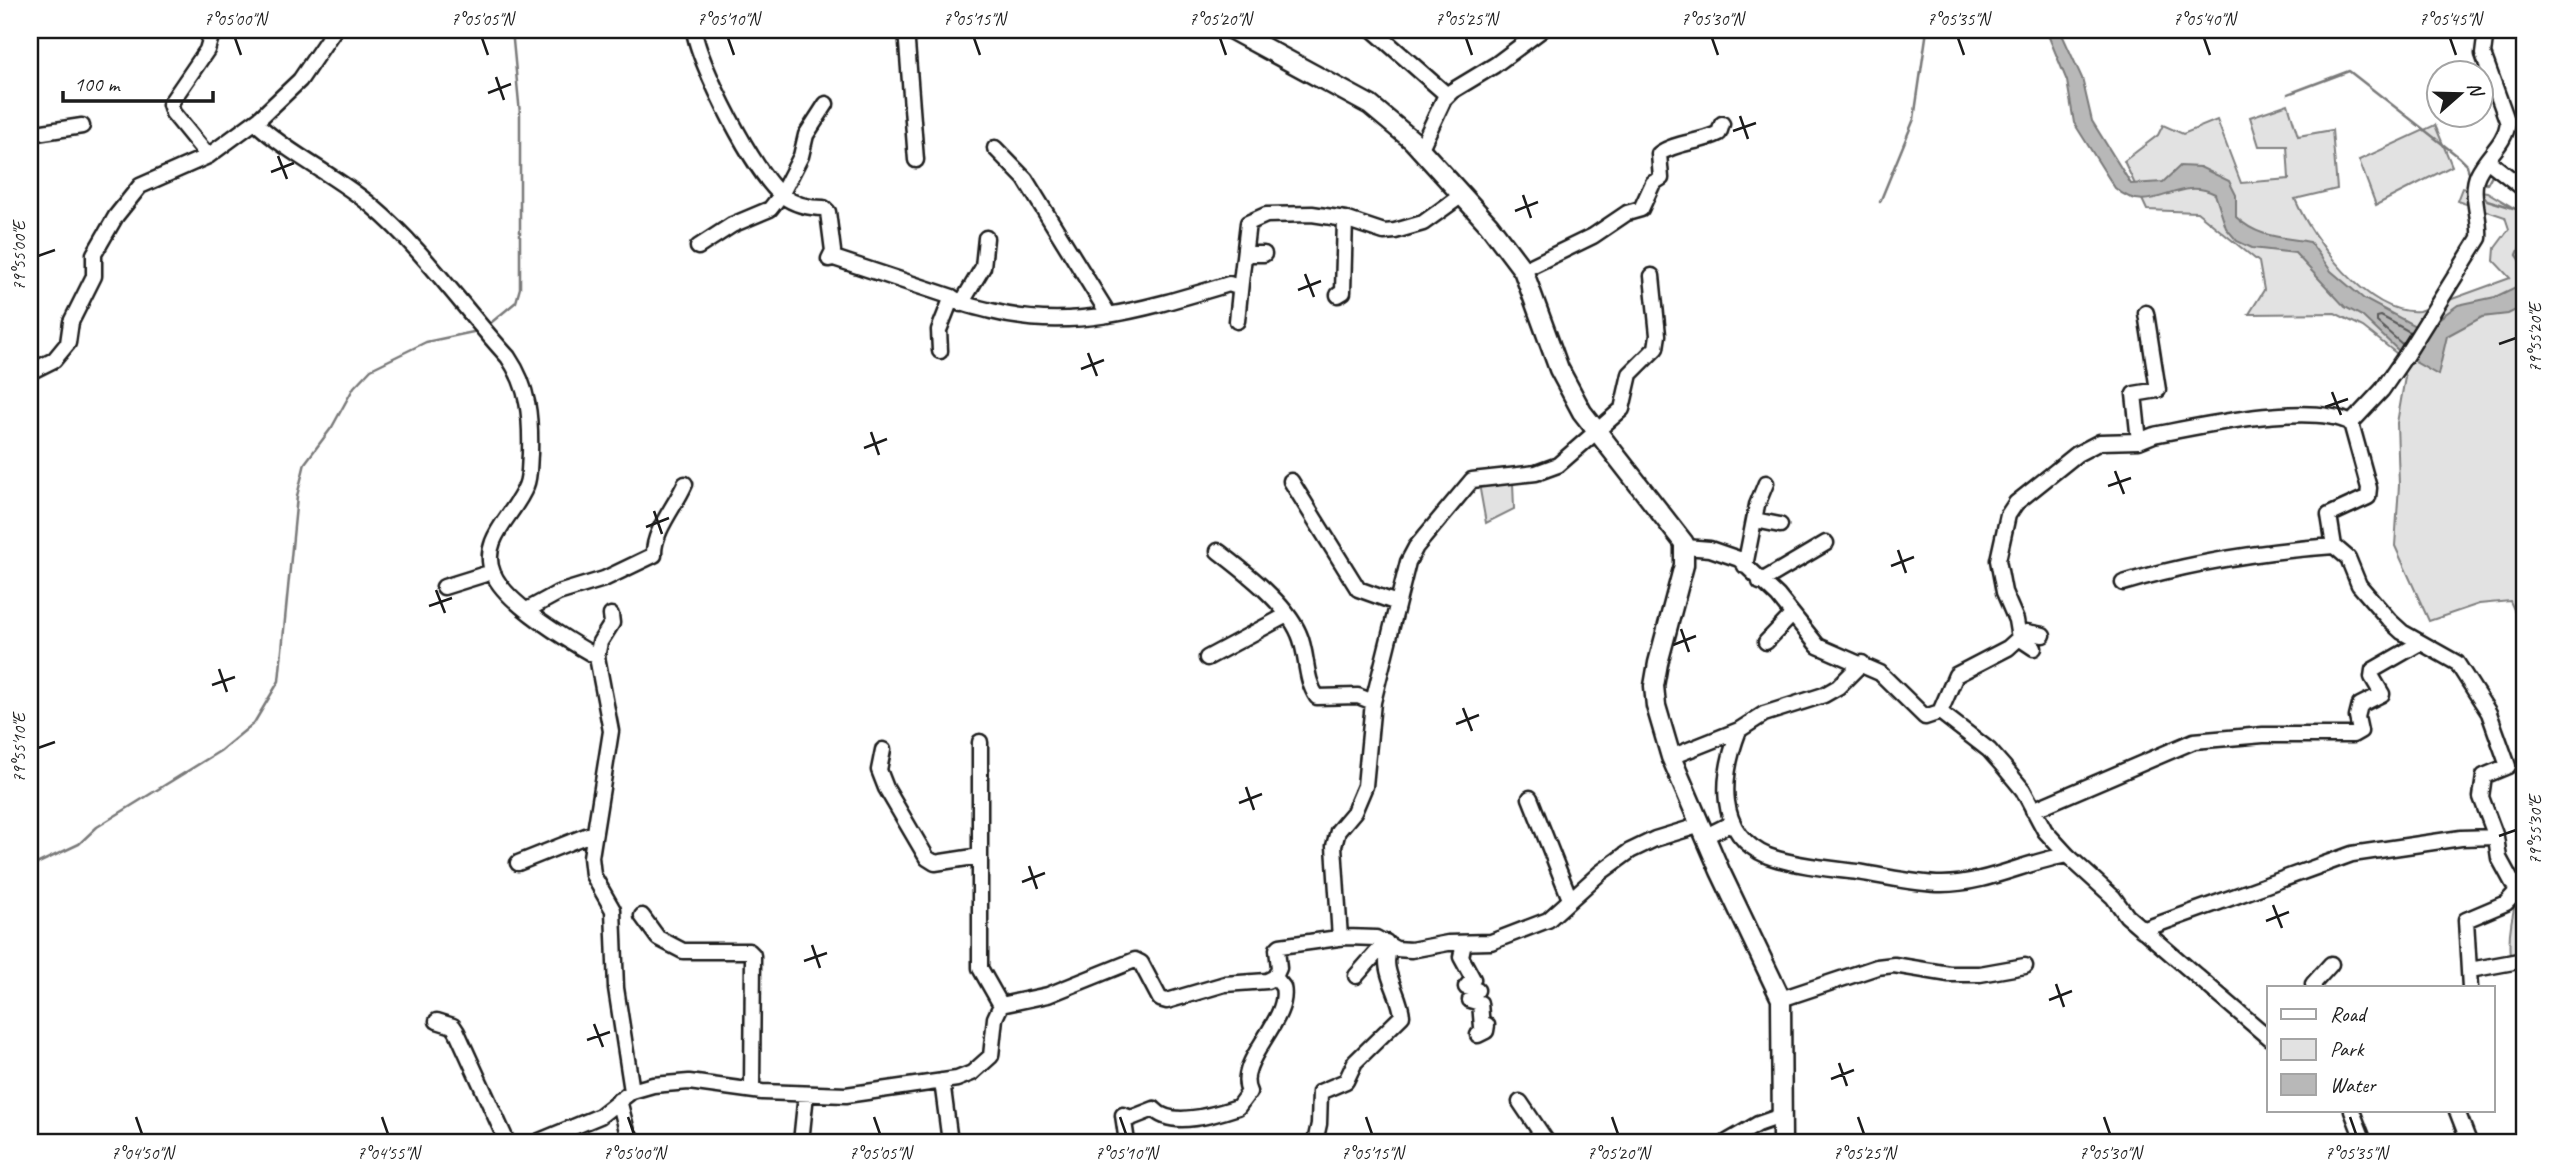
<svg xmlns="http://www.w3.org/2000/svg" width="2554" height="1172" viewBox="0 0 2554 1172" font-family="Caveat,sans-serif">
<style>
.green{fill:#e2e2e2;stroke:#7f7f7f;stroke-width:2}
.water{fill:#b8b8b8;stroke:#7a7a7a;stroke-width:2}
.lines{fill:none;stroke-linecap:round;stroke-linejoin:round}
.shore{stroke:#5a5a5a;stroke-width:2}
.stream{stroke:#7a7a7a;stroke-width:2.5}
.minor-casing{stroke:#1c1c1c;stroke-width:19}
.major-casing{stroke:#1c1c1c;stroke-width:23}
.minor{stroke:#fff;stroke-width:14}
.major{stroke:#fff;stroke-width:18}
.ticks{fill:none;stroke:#1c1c1c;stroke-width:2.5}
.neatline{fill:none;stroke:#1c1c1c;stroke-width:2.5}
.ticks-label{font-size:18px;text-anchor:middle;fill:#1c1c1c}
</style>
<rect width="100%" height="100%" fill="#fff"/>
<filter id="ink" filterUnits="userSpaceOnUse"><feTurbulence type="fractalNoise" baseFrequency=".0143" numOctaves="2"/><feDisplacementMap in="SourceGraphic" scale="14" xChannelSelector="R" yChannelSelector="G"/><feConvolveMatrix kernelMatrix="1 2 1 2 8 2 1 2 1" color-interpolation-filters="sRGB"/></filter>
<g filter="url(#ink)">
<!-- green -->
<path class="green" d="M2288,104L2298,136L2332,130L2337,189L2295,199C2312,239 2368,316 2419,311L2510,278L2494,261L2495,248L2509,229L2505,217L2457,201L2462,188L2487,192L2524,214V631L2510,601L2479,604L2429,621L2395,546L2399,485L2397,423L2405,377L2396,353L2363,327L2335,313L2249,314L2264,290L2259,262L2197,212L2147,210L2124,161L2158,135L2163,125L2183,134L2217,120L2241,183L2289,179L2287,146H2259L2250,117Z
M2435,125L2452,166L2376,205L2359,160Z
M1513,482L1514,509L1486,523L1479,484Z
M2524,894V955L2510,956C2508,935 2511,918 2517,898Z"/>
<!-- water -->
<path class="water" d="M2046,30H2060L2082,78L2092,121L2131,184L2163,182L2180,166L2200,167L2229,181L2236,195V217C2258,238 2282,237 2310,242L2331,271L2364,299L2415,326L2430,325L2458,305L2495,297L2524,283V306L2508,314L2482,317L2447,336L2438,375L2417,363L2412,354L2399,351L2362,316L2345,307L2295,253L2252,248L2237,241L2226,228L2215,194C2177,174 2151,220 2115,188L2074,123L2067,81Z"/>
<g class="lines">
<!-- shore -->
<path class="shore" d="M2402,344L2377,322V317L2381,316L2410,332"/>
<!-- stream -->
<path class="stream" d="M2288,94L2349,71L2459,157L2467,165L2470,177
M2480,181L2487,184L2493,173
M2480,191L2487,200L2523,211L2524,214
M1880,202L1914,119L1927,30
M2524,238L2517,255L2524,265
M487,326L516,302L520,288V114L512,30
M30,867L79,844L97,827L220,751L254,723L279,681L297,496L305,463L332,427L354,387L371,369L426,342L478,331"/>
<defs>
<path id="minor" d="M694,30C698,63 756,177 783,196C795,205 809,208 824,208L828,212L833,251L829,259L834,258L952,297C964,306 977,307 991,311C1073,333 1151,307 1229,284L1238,287L1241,282L1248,223L1266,215L1312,214L1345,219L1384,232L1395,231L1423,223L1462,195
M906,30L916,160
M1373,30L1447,95
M255,122C290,155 335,175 372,206C423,249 463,308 508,357C529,388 531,417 530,454C529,464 530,477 526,486C515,515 479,539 493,573C505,603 569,641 597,657
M30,134L82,126
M995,148L1025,179L1109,315
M1421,148L1444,99L1452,91L1495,65L1542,30
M208,156L173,113L170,104L207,50L213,30
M2487,160L2524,189
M698,247L732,225L770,209L781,195L801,156L806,135L826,104
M1245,254H1264
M1523,270L1593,236L1627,213L1641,209L1653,183L1661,178L1659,154C1675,142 1700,143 1719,133L1722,124
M1338,295L1343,292L1345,219
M961,304L983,267L986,238
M1237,321L1241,282
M940,351L939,330L952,297
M30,372L54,360L68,343L71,322L94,276V254L116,216L140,186L208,156L260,118L300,80L334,30
M2351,423L2382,390L2406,355L2479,238C2481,218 2469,193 2478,174C2487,155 2505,144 2508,123L2483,54L2486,30
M2139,441L2134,394L2158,390L2146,313
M1291,481L1358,589L1397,603
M1755,520L1780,525
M1685,547L1710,549L1739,559L1778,596L1818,646L1880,673L1925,717L1940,712L1956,675L2008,648L2019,638L2016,620L2004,592L1998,560L2008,515L2016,503L2077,454L2100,442L2139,441L2154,435C2200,426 2311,401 2351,423L2369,488L2368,497L2329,515L2334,546L2348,558L2359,585L2390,621L2402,632L2457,663L2489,713L2508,766L2484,776L2481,797L2496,837L2499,858L2517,891L2506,903L2466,920L2470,988
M1218,551C1244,571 1286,603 1299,634C1308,654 1304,678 1317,697L1358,696L1373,702
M1745,566L1757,505L1766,483
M1760,582L1826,543
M2123,583C2193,562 2262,551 2334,546
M444,587L492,572
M527,610L558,593L604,579L654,555C653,531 675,507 685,484
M611,615L612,623L600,642L597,657L611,731L591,857L593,875L613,910L616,988L632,1091
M1766,642L1792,615
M2034,648L2019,638L2027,632L2043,635
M1207,658L1285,616
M1940,712L1989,750L2004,767L2023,790L2045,831L2067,855
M1739,730C1722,774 1714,833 1768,856C1792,865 1831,869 1857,872C1885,876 1915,884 1942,884C1986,884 2025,862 2067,855L2113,897L2127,916L2269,1038
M980,742V968L1001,1005
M883,750L879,770L886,788L927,858L935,863L980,856
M1671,757L1739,730L1764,714L1824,695L1838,687L1862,663
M1530,798L1570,899
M2033,810L2194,741L2263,735H2353L2360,731L2357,717L2360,705L2382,694L2372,677L2373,670L2420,643
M1706,836L1732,823
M518,863L593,833
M642,916L658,938L683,951H749L753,955L752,1090
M2142,930L2352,854L2461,838L2496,837
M1340,938L1334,846L1338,831L1354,812L1365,786L1373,702L1408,562L1416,547L1472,480L1536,473L1558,465L1622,409L1630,374L1656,348L1658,335L1652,276
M1464,943L1461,957L1473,979L1466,987L1477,990L1470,1000L1480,1003L1482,1027L1487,1025L1486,1031L1478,1035
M2470,970L2524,960
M1356,976L1386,942
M2314,988L2313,984L2331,964
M1781,999L1877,967L1894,965L1949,974H1980L2025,966
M437,1021L453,1026L457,1032L507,1142
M942,1081L950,1142
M619,1100L627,1131L634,1142
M1520,1102L1547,1142
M2352,1111L2364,1142
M2457,1111L2469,1142
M537,1142L600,1116L632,1091L653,1085L689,1082L762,1092L846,1095L957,1079L972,1073L991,1056L995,1018L1001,1005L1048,995L1135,960L1141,963L1160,999L1167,1001L1225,984L1267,981L1275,977L1279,968L1277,949L1280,946L1346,937L1376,938L1396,949L1411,950L1448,943L1491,942L1548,920L1600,873L1630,851L1655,839L1701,825
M801,1142L806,1094
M1127,1142L1123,1115L1131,1118L1154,1109C1171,1129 1217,1114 1238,1107L1249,1092C1234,1061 1291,1021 1283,987L1275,977
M1315,1142L1319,1124L1320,1092L1346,1081L1355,1062L1402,1016C1401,994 1378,968 1391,947
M1727,1142L1758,1124L1781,1116"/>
<path id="major" d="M1232,30L1370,105L1412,140L1489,225L1523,270L1559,369L1582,412L1684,543V565L1658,663L1654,686L1656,706L1671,757L1720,871L1781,999L1782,1142"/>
</defs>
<!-- minor casing -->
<use href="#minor" class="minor-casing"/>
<!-- major casing -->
<use href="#major" class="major-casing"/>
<!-- minor -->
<use href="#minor" class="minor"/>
<!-- major -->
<use href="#major" class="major"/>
</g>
</g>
<!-- ticks -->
<path class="ticks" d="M235,38L241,55M482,38L488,55M728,38L734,55M974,38L980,55M1220,38L1226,55M1466,38L1472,55M1712,38L1718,55M1958,38L1964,55M2204,38L2210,55M2450,38L2456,55M496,77L504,100M488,93L511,84M1740,116L1748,139M1733,131L1756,123M278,156L287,179M271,172L294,163M1523,195L1531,218M1515,211L1538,202M38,256L55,250M1305,274L1314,297M1298,290L1321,281M2499,344L2516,338M1088,353L1097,376M1081,369L1104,360M2332,392L2341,415M2325,407L2348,399M871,432L879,455M864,448L887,439M2115,471L2124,494M2108,486L2131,478M654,511L662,534M646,527L669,518M1898,550L1906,573M1891,566L1914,557M436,590L445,613M429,606L452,598M1681,629L1689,652M1673,645L1696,636M219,669L227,692M212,685L235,677M1463,708L1472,731M1456,724L1479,715M38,748L55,742M1246,787L1254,810M1239,803L1262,794M2499,836L2516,830M1029,866L1037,889M1022,882L1045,873M2273,905L2282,928M2266,921L2289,912M812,945L820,968M804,961L827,953M2056,984L2064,1007M2049,1000L2072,991M594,1024L603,1047M587,1040L610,1032M1839,1063L1847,1086M1831,1079L1854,1070M136,1117L142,1134M382,1117L388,1134M628,1117L634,1134M874,1117L880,1134M1120,1117L1126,1134M1366,1117L1372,1134M1612,1117L1618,1134M1858,1117L1864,1134M2104,1117L2110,1134M2350,1117L2356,1134"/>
<!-- margin -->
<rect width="2554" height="1172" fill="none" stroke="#fff" stroke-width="77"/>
<!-- legend -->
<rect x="2267" y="986" width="228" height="126" fill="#ffffff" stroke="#a4a4a4" stroke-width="2"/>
<rect x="2281" y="1009" width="35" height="10" fill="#ffffff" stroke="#a4a4a4" stroke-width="2"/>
<text x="2330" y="1021" font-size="21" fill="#1c1c1c">Road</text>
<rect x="2281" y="1039" width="35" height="21" fill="#e2e2e2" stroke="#a4a4a4" stroke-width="2"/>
<text x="2330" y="1056" font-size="21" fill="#1c1c1c">Park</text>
<rect x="2281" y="1074" width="35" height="21" fill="#b8b8b8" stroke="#a4a4a4" stroke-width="2"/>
<text x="2330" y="1092" font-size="21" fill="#1c1c1c">Water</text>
<!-- north arrow -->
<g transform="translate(2460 94) rotate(70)"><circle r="33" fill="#ffffff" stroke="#a4a4a4" stroke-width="2"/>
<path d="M0-5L12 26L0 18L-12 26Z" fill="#1c1c1c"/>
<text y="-10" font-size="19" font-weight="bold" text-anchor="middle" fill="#1c1c1c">N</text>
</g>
<!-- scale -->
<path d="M63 91v10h150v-10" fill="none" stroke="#1c1c1c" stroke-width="3.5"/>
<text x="74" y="91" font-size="21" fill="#1c1c1c" stroke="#ffffff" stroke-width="5" paint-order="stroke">100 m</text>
<rect x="38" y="38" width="2478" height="1096" class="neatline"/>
<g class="ticks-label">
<text x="235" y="25">7°05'00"N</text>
<text x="482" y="25">7°05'05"N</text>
<text x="728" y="25">7°05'10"N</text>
<text x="974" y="25">7°05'15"N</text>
<text x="1220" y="25">7°05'20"N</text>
<text x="1466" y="25">7°05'25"N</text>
<text x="1712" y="25">7°05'30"N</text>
<text x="1958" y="25">7°05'35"N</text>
<text x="2204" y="25">7°05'40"N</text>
<text x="2450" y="25">7°05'45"N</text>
<text transform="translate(19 256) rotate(-90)" y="6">79°55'00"E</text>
<text transform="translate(2535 338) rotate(-90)" y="6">79°55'20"E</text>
<text transform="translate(19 748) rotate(-90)" y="6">79°55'10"E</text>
<text transform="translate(2535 830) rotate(-90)" y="6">79°55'30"E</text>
<text x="142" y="1159">7°04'50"N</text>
<text x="388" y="1159">7°04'55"N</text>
<text x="634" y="1159">7°05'00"N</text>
<text x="880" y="1159">7°05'05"N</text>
<text x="1126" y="1159">7°05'10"N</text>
<text x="1372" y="1159">7°05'15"N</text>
<text x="1618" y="1159">7°05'20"N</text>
<text x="1864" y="1159">7°05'25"N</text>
<text x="2110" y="1159">7°05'30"N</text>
<text x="2356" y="1159">7°05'35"N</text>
</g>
</svg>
